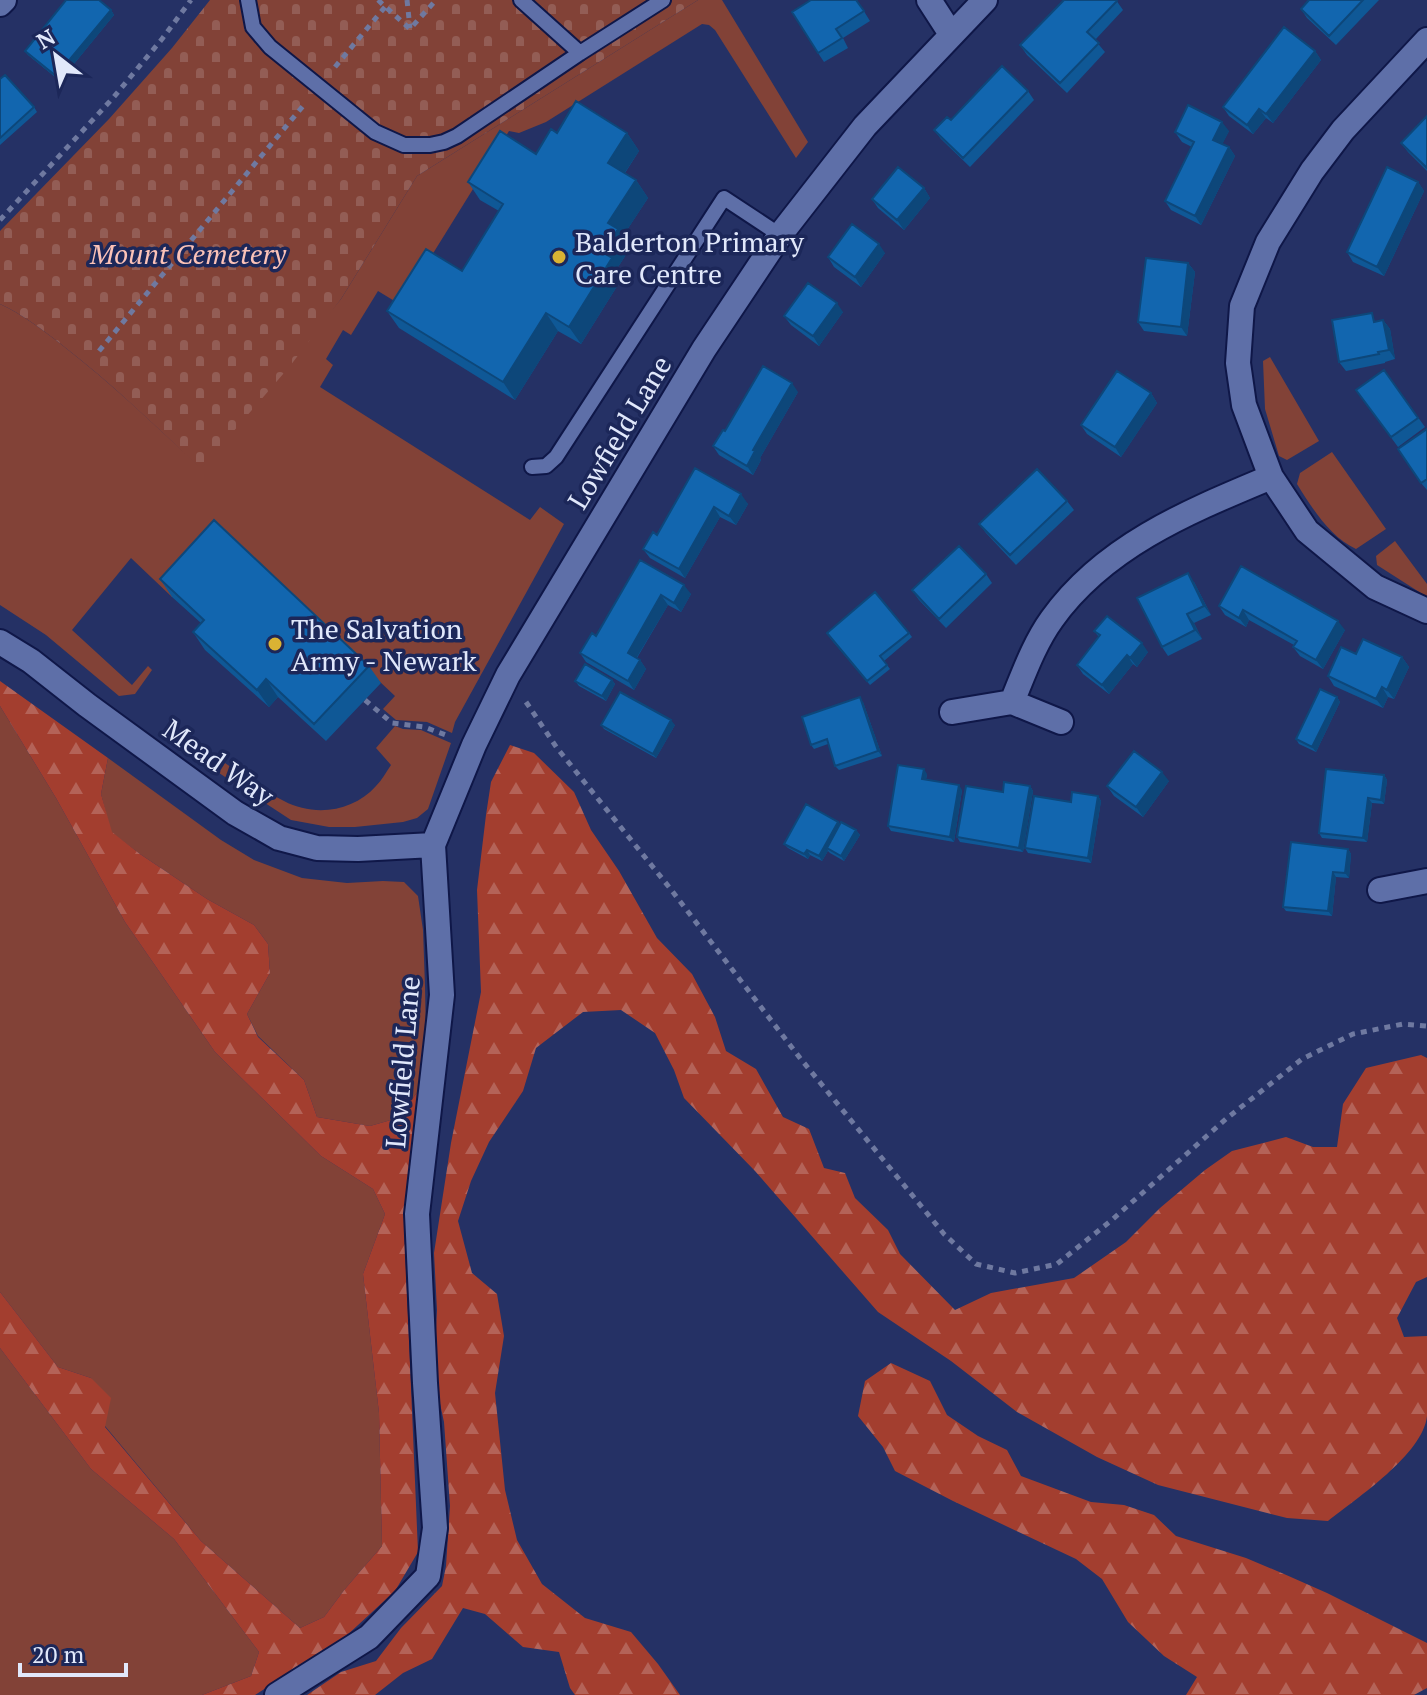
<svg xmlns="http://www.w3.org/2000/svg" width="1427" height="1695" viewBox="0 0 1427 1695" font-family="'PT Serif',serif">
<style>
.grass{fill:#824237}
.forest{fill:url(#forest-firs)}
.cemetery{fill:url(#cemetery-stones)}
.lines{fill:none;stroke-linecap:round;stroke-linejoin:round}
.service-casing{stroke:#0f1748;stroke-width:18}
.minor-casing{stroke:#0f1748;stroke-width:28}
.path{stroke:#6f79a0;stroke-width:5;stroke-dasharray:6 6;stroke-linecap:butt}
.service{stroke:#5e6fa8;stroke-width:14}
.minor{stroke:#5e6fa8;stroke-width:24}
.wall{fill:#0f5896}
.shaded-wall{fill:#0d477a}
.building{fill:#1266af;stroke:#0d477a;stroke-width:2}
.poi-dot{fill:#dab333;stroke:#1c2759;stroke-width:3}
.labels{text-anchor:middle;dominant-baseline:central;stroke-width:7;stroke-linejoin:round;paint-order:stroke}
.poi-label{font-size:28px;fill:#e1e8fb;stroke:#1c2759;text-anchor:start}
.park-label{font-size:28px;font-style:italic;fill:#fbc2b7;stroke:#1c2759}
.street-label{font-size:28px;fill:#e1e8fb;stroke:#1c2759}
</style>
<defs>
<pattern id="forest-firs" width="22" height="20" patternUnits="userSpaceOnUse" patternTransform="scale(2)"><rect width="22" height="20" fill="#a33e2f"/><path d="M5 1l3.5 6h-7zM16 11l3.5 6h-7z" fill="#b46358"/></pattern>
<pattern id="cemetery-stones" width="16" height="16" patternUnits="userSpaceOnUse" patternTransform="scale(2)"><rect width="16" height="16" fill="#824237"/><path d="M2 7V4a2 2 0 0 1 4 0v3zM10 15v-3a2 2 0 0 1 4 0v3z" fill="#935d55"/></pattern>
</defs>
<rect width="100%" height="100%" fill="#253165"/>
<!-- grass -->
<path class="grass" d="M698,0H722L808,142L796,158L715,30L709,25L702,24L546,122L519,133L509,131L401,305L378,291L351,335L343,330L326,359L333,365L320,387L530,520L540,507L564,524L455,722L452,733L427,722L396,720L383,709L395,696L227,538L172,597L131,558L72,630L132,685L148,666L152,670L135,694L119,696L46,635L0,605V304C22,314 43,330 62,345C111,383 156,426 201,468L341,299L417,176Z
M1270,357L1319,441L1287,460L1279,456L1265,409L1263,361Z
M1332,452L1386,529L1356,549C1330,537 1312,508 1297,484L1300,473Z
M1395,541L1427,584V597L1377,565L1376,556Z
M0,706L56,798L125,922L215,1052L321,1156L373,1189L385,1214L363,1274L379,1413L382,1546L345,1589L324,1617L300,1628L201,1541L105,1426L91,1378L58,1367L0,1292Z
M395,726L403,729L421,730L451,743L428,809L417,818L403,822L355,827H329L291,820L219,773L225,763C244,776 263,791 284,801C314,817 353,812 376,786C382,780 386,772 391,765L376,748Z
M108,758L221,840L254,860L302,878L347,883L383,881L404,882L418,896L423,930L425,986L426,1039L422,1086L398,1118L370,1126L317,1117L304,1080L258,1036L247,1014L270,973L268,944L254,925L207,899L140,854L111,832L101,794Z
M0,1348L91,1469L174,1539L259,1652L251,1676L202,1695H0Z"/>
<!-- forest -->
<path class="forest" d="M0,681L108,758L101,794L112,832L140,854L207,899L254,925L268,944L270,973L247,1014L258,1037L304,1080L317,1117L370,1126L398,1118L422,1086L404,1223L418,1552L395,1591L345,1637L255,1695H202L251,1676L259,1652L174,1539L91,1469L0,1348V1292L58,1367L91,1378L111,1398L105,1427L201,1541L300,1628L324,1617L345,1589L382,1546L379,1413L363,1274L385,1214L373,1189L321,1156L215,1052L125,922L56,798L0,706Z
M510,745L534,753L574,792L591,830L619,871L657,938L692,974L715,1017L726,1051L756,1069L783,1117L809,1129L824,1168L845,1173L855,1198L888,1230L900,1254L955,1310L991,1293L1074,1278L1126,1242L1160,1208L1205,1170L1232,1151L1286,1137L1313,1147H1337L1343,1104L1366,1068L1421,1055L1427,1058V1277L1416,1282L1397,1318L1404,1337L1427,1336C1427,1362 1427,1390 1427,1416C1423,1454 1357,1498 1328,1521L1287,1518L1158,1485L1097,1457L1017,1412L951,1361L878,1312L755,1171L684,1098L674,1070L655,1033L621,1010L583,1012L536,1048L523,1091L489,1142L471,1181L458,1221L472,1273L497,1294L504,1336L495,1393L505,1490L517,1540L542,1584L585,1618L631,1632L658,1664L680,1695H575L570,1688L559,1652L523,1647L485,1614L463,1608L432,1659L403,1673L375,1695H307L341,1672L376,1661L401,1628L442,1586L446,1566L450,1506L444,1422L434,1376L437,1310L434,1253L451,1143L481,992L477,890L486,815L491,782Z
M891,1363L930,1381L947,1415L978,1436L1007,1450L1021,1476L1091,1502L1124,1505L1154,1515L1176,1536L1246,1558L1284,1574L1327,1593L1427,1643V1688L1414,1695H1186L1197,1677L1164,1656L1128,1622L1102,1579L1076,1559L953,1501L895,1471L883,1447L858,1416L865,1381Z"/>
<!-- cemetery -->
<path class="cemetery" d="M210,0H698L417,176L341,299L290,366L201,469C156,426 111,383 62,345C43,330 22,314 0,304V231L109,119L172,48Z"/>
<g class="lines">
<defs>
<path id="service" d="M248,0L253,27L270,47L375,132L404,145H430L444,142L457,136L580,53L663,0
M521,0L580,53
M532,467L546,466L556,457L724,198L780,235"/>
<path id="minor" d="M929,0L951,34
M0,4L4,0
M1427,40L1343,130L1312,171L1268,242L1242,306L1238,363L1244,405L1271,477L1307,531L1375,587L1427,611
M0,642L31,661L87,705L235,813L279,838L317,848L358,849L433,845
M1012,702C1024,673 1034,644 1052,619C1105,545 1190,511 1271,477
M952,712L1012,702L1061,722
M1380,890L1427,881
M277,1695L369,1637L428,1576L435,1528L425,1383L417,1214L442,995L433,845L474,745L508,675L704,349L780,235L865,126L985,0"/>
</defs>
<!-- service casing -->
<use href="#service" class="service-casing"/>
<!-- minor casing -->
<use href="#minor" class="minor-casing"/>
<!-- path -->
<path class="path" d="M378,0L410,29L436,0
M407,0L410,28
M335,67L385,7
M0,220L113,98L162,39L191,0
M99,351L303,106
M365,700L392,723L424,727L446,735
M526,702L557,748L669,887L800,1058L944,1234L976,1264L1015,1273L1057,1264L1113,1219L1226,1119L1302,1059L1353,1034L1403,1024L1427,1026"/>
<!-- service -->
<use href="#service" class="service"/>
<!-- minor -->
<use href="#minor" class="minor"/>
</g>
<!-- wall -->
<path class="wall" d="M811,0H857L870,21L843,38L848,48L824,62L818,53Z
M1116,0L1123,10L1095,40L1105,52L1067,93L1027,55L1020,45Z
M1309,0H1379L1336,45L1307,18L1301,9Z
M111,10L114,15L60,81L28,55L25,51Z
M1315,51L1321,60L1273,123L1266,118L1253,134L1229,116L1223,107Z
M0,79L34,107L37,112L0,145Z
M1028,91L1034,100L970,167L941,139L934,130L951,120Z
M1427,116V171L1408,152L1401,143Z
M1229,131L1222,144L1229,147L1235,156L1201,225L1171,210L1165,201L1192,147L1182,142L1175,132Z
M557,133H627L639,151L625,173L636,180L648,198L623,236L631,247L618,267L624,275L581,344L558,331L515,400L399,328L387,311L462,271L499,211L480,200L468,182L536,154Z
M1418,182L1424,191L1384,276L1353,262L1347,252Z
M924,188L930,198L904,230L878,208L872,199Z
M885,253L861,287L834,267L828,257Z
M1188,263L1195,272L1187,336L1144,331L1138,322Z
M843,312L819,346L791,325L784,316Z
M1383,320L1390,329L1395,359L1385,362V363L1346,371L1339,362L1378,321Z
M1384,370L1425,427L1398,447L1356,390Z
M798,392L760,458L761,460L753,475L719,455L713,446L725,431Z
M1151,393L1157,403L1121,457L1087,434L1081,425Z
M1427,429V490L1421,483Z
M695,468L748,504L736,525L720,517L685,578L650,558L643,549L657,535Z
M1067,501L1074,510L1016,565L986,533L979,524Z
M640,560L691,594L681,612L668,605L637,658L640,660L646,669L634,690L586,662L580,653L596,636Z
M986,574L992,583L946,628L919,600L912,590Z
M160,579L369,666L381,683L326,741L278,697L269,707L205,650L193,632L201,623L172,597Z
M1194,582L1211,615L1194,623L1202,639L1168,656L1162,647Z
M1219,606L1345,630L1323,669L1300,656L1293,647L1294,645L1249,620L1246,627L1225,615Z
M1094,631L1148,652L1137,667L1133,664L1109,694L1083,674L1077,665L1099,637Z
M909,633L912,637L884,661L890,669L870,685L830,638Z
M1356,654L1402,657L1409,667L1394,699L1388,697L1383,708L1334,686L1328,676Z
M612,680L615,684L606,701L579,686L575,681Z
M1337,697L1340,702L1316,752L1299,744L1296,739Z
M863,702L882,756L839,770L835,766L828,744L814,749L811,745Z
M601,725H675L656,758L604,729Z
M927,774L926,780L962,790L954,842L891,831L888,826Z
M1384,775L1387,780L1384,804L1372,803L1367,842L1322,838L1319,833Z
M1169,781L1143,817L1114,796L1107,786Z
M1030,786L1033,791L1023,852L960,842L957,837L1003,792Z
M1098,796L1101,801L1091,863L1028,853L1025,848L1071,802Z
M838,822L840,824L856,830L860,835L844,861L830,853L828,851L822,861L810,855L808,859L788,848L784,844Z
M1348,849L1351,854L1349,878L1336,877L1332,916L1286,911L1283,907Z"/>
<!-- shaded-wall -->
<path class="shaded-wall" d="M111,10L114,15L60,81L56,76Z
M1315,51L1321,60L1273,123L1266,114Z
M1259,109L1266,118L1253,134L1247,125Z
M1222,122L1229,131L1220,149L1213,140Z
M627,133L639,151L620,180L608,163Z
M1229,147L1235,156L1201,225L1195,216Z
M636,180L648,198L623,236L631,247L618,267L624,275L581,344L569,327L608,223Z
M1418,182L1424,191L1384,276L1377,267Z
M924,188L930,198L904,230L897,220Z
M879,244L885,253L861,287L855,277Z
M1188,263L1195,272L1187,336L1181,327Z
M837,303L843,312L819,346L813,336Z
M546,313L558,331L515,400L503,382Z
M1383,320L1390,329L1395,359L1389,350Z
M792,383L798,392L760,458L761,460L753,475L747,466L753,450Z
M1151,393L1157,403L1121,457L1115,447Z
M741,494L748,504L736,525L729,516Z
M714,507L720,517L685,578L679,569Z
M1188,573L1194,582L1211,615L1204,606Z
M684,585L691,594L681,612L674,603Z
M661,595L668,605L634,662L628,653Z
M1243,610L1249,620L1246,627L1239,618Z
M1187,614L1194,623L1202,639L1195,630Z
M1338,621L1345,630L1323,669L1316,660Z
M1142,643L1148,652L1137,667L1130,658Z
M1127,655L1133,664L1109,694L1102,685Z
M1402,657L1409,667L1394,699L1387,690Z
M640,660L646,669L634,690L628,681Z
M266,679L278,697L269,707L257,690Z
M612,680L615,684L606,701L602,696Z
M1382,687L1388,697L1383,708L1376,699Z
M860,697L863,702L882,756L878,751Z
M1337,697L1340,702L1316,752L1312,747Z
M671,720L675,725L656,758L653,754Z
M924,769L927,774L925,784L922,779Z
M1162,772L1169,781L1143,817L1136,807Z
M1384,775L1387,780L1384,804L1381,800Z
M959,785L962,790L954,842L950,837Z
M1030,786L1033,791L1023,852L1019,848Z
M1098,796L1101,801L1091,863L1088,858Z
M1368,798L1372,803L1367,842L1363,838Z
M838,822L842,826L827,848L828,851L822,861L819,856Z
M856,830L860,835L844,861L841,856Z
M1348,849L1351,854L1349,878L1345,873Z
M807,850L810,855L808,859L804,854Z
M1333,872L1336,877L1332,916L1328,911Z"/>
<!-- building -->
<path class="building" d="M66,0H99L111,10L56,76L25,51Z
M811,0H856L864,11L836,29L842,38L818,53L792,12Z
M1064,0H1116L1117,1L1087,32L1099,43L1060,83L1020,45Z
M1309,0H1363L1329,36L1301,9Z
M1284,27L1315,51L1266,114L1259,109L1247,125L1223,107Z
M1002,66L1028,91L963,158L934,130L947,117L951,120Z
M5,75L34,107L0,138V79Z
M576,101L627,133L608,163L636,180L608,223L618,229L604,253L612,258L569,327L546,313L503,382L387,311L426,249L462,271L503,204L468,182L500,131L536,154L551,129L557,133Z
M1188,105L1222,122L1213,140L1229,147L1195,216L1165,201L1194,142L1175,132Z
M1427,116V168L1401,143Z
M898,167L924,188L897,220L872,199Z
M1387,167L1418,182L1377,267L1347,252Z
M852,224L879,244L855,277L828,257Z
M1146,258L1188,263L1181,327L1138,322Z
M808,283L837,303L813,336L784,316Z
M1372,313L1374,322L1383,320L1389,350L1378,352L1379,354L1339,362L1332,320Z
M763,366L792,383L753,450L755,451L747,466L713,446L723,430L725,431Z
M1384,370L1418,418L1391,437L1356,390Z
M1117,371L1151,393L1115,447L1081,425Z
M1427,429V479L1421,483L1398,449Z
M695,468L741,494L729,516L714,507L679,569L643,549L653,532L657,535Z
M1037,469L1067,501L1010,555L979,524Z
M214,520L369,666L314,724L266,679L257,690L193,632L204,620L160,579Z
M959,546L986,574L939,619L912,590Z
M640,560L684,585L674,603L661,595L628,653L640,660L628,681L580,653L592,633L596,636Z
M1241,566L1338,621L1316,660L1293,647L1297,641L1243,610L1239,618L1219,606Z
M1188,573L1204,606L1187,614L1195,630L1162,647L1137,598Z
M875,592L909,633L880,656L887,665L867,681L827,633Z
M1107,616L1142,643L1130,658L1127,655L1102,685L1077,665L1100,635L1094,631Z
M1363,639L1402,657L1387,690L1382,687L1376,699L1328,676L1341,647L1356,654Z
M585,664L612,680L602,696L575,681Z
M1320,689L1337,697L1312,747L1296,739Z
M620,692L671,720L653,754L601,725Z
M860,697L878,751L835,766L827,739L811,745L802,717Z
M1134,751L1162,772L1136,807L1107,786Z
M898,765L924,769L922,779L959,785L950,837L888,826Z
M1326,769L1384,775L1381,800L1368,798L1363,838L1319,833Z
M1004,782L1030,786L1019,848L957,837L966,786L1003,792Z
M1072,792L1098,796L1088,858L1025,848L1034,796L1071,802Z
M806,804L838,822L819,856L807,850L804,854L784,844Z
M841,822L856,830L841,856L827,848Z
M1291,842L1348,849L1345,873L1333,872L1328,911L1283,907Z"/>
<!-- markers -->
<g class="poi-dot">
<circle cx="559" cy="257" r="8"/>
<circle cx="275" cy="644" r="8"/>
</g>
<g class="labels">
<!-- poi labels -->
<g class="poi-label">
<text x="575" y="241">Balderton Primary<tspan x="575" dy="32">Care Centre</tspan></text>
<text x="291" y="628">The Salvation<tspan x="291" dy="32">Army - Newark</tspan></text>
</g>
<!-- park labels -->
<g class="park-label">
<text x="188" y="253">Mount Cemetery</text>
</g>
<!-- street labels -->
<g class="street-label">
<text transform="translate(619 432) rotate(-59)">Lowfield Lane</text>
<text transform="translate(219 762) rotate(35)">Mead Way</text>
<text transform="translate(402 1062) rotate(-85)">Lowfield Lane</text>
</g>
</g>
<!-- north arrow -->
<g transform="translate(56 56) rotate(329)" stroke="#1c2759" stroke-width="6" paint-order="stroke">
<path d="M0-6L14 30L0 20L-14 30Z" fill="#e1e8fb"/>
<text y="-12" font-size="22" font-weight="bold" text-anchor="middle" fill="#e1e8fb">N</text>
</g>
<!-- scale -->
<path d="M20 1663v12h106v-12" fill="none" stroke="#e1e8fb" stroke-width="4"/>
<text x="32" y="1663" font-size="24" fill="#e1e8fb" stroke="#1c2759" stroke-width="6" paint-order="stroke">20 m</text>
</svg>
